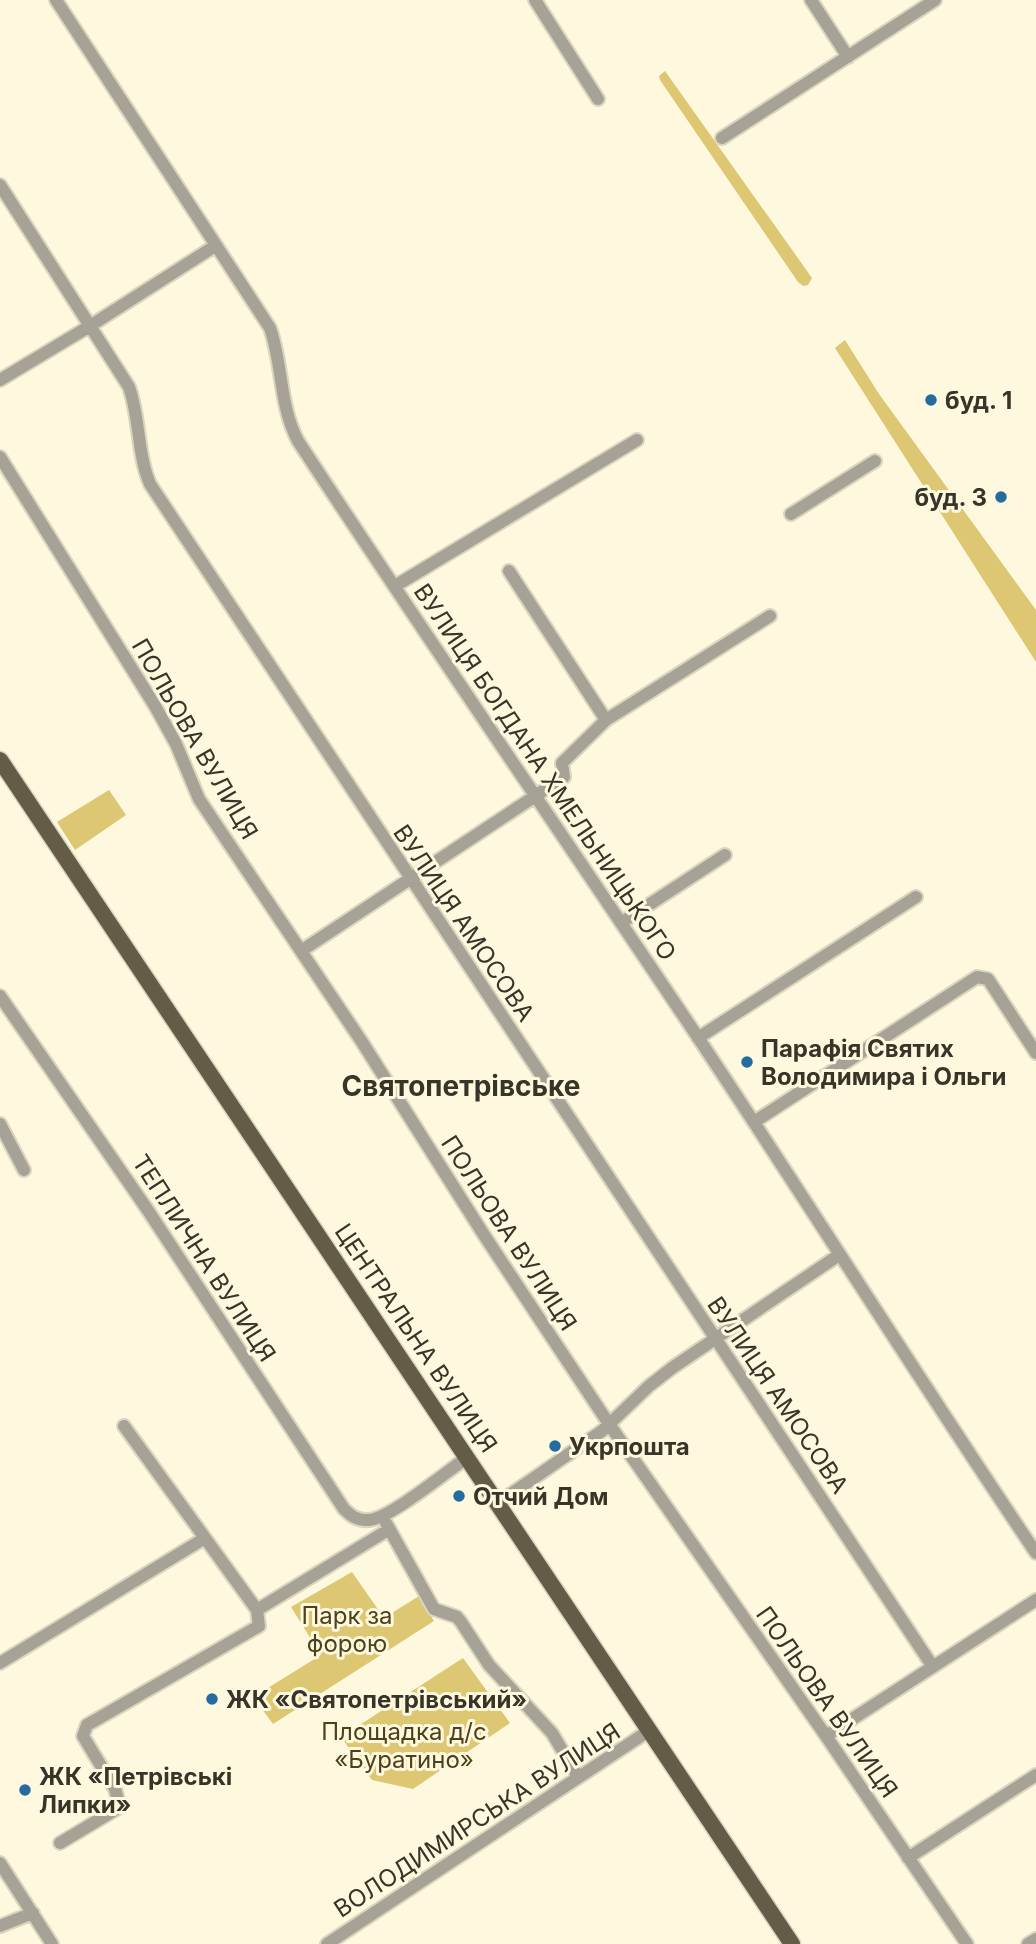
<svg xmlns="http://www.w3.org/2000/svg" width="1036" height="1944" viewBox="0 0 1036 1944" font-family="Inter,sans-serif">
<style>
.green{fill:#ddc772}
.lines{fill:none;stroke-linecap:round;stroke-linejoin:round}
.minor-casing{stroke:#dad5be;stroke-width:16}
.major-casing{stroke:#dad5be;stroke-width:19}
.minor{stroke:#a6a396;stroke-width:12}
.major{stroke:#635d47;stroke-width:16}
.poi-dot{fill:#256b9f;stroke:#fef8df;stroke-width:2.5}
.labels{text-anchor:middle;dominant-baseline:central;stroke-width:6;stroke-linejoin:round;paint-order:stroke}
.poi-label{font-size:24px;font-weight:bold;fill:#373428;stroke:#fef8df;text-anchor:start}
.street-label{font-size:24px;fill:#373428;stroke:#fef8df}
.park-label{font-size:24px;fill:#4c4219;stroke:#fef8df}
.quarter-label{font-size:28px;font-weight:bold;fill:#373428;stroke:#fef8df}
</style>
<rect width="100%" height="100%" fill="#fef8df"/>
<!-- green -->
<path class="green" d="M665,71L812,278L808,285L803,286L798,282L660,80L659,76Z
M845,340L879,394L1036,610V662L835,348Z
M109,790L126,815L75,850L57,822Z
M352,1572L384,1618L419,1596L434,1621L273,1724L253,1697L321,1655L291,1607Z
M463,1658L510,1723L413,1789L372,1780L341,1737Z"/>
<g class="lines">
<defs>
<path id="minor" d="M56,0L270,328C283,365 279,405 298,441C430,643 567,841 701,1042C814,1212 922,1384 1036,1553
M535,0L598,99
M811,0L848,57
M722,138L935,0
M0,185L129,387C140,418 137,453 150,484L933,1667
M0,380L90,326L215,246
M0,457L155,706L176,744L199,799L362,1042L484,1235L609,1424L826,1736L967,1944
M791,514L875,461
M395,586L637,440
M606,720L770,616
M621,923L725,855
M301,951L564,777L562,763L606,720L509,571
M0,996L147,1209L344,1509C351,1516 358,1521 369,1520C391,1518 447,1471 468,1457
M698,1038L916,897
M754,1122L977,977L988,979L1036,1053
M0,1124L24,1170
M124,1426L257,1610L388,1530
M498,1503L602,1431L649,1386L672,1368L839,1255
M386,1523L434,1609L457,1617L461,1622L489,1665L552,1733L578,1777
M0,1663L205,1538
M826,1736L1036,1600
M60,1843L115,1810L119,1803L115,1789L83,1736L87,1725L259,1626L257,1610
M908,1858L1036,1775
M0,1863L52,1944
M0,1926L33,1913
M327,1944L650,1730
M1028,1944L1036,1939"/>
<path id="major" d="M0,760L792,1944"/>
</defs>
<!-- minor casing -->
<use href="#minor" class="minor-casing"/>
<!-- major casing -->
<use href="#major" class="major-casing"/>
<!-- minor -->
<use href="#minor" class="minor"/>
<!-- major -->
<use href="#major" class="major"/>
</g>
<!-- markers -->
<g class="poi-dot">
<circle cx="931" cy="400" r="7"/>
<circle cx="1001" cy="497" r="7"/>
<circle cx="747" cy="1062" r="7"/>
<circle cx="555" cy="1446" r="7"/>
<circle cx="459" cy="1496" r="7"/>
<circle cx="212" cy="1699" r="7"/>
<circle cx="25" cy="1790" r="7"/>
</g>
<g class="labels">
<!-- poi labels -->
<g class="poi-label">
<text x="945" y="400">буд. 1</text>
<text x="987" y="497" text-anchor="end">буд. 3</text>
<text x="761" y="1048">Парафія Святих<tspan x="761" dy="28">Володимира і Ольги</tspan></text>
<text x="569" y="1446">Укрпошта</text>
<text x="473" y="1496">Отчий Дом</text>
<text x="226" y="1699">ЖК «Святопетрівський»</text>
<text x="39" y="1776">ЖК «Петрівські<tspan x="39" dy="28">Липки»</tspan></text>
</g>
<!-- street labels -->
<g class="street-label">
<text transform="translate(195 739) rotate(60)">ПОЛЬОВА ВУЛИЦЯ</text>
<text transform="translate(545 772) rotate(56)">ВУЛИЦЯ БОГДАНА ХМЕЛЬНИЦЬКОГО</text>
<text transform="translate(464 923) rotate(56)">ВУЛИЦЯ АМОСОВА</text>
<text transform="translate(509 1233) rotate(57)">ПОЛЬОВА ВУЛИЦЯ</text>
<text transform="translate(204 1258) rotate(57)">ТЕПЛИЧНА ВУЛИЦЯ</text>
<text transform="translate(416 1338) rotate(56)">ЦЕНТРАЛЬНА ВУЛИЦЯ</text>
<text transform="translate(778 1395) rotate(56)">ВУЛИЦЯ АМОСОВА</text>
<text transform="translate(827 1702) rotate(55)">ПОЛЬОВА ВУЛИЦЯ</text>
<text transform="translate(477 1820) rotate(-33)">ВОЛОДИМИРСЬКА ВУЛИЦЯ</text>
</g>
<!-- park labels -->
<g class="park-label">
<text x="347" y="1615">Парк за<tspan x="347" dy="28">форою</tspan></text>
<text x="404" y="1731">Площадка д/с<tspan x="404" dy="28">«Буратино»</tspan></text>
</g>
<!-- quarter labels -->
<g class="quarter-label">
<text x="461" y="1086">Святопетрівське</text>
</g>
</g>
</svg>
